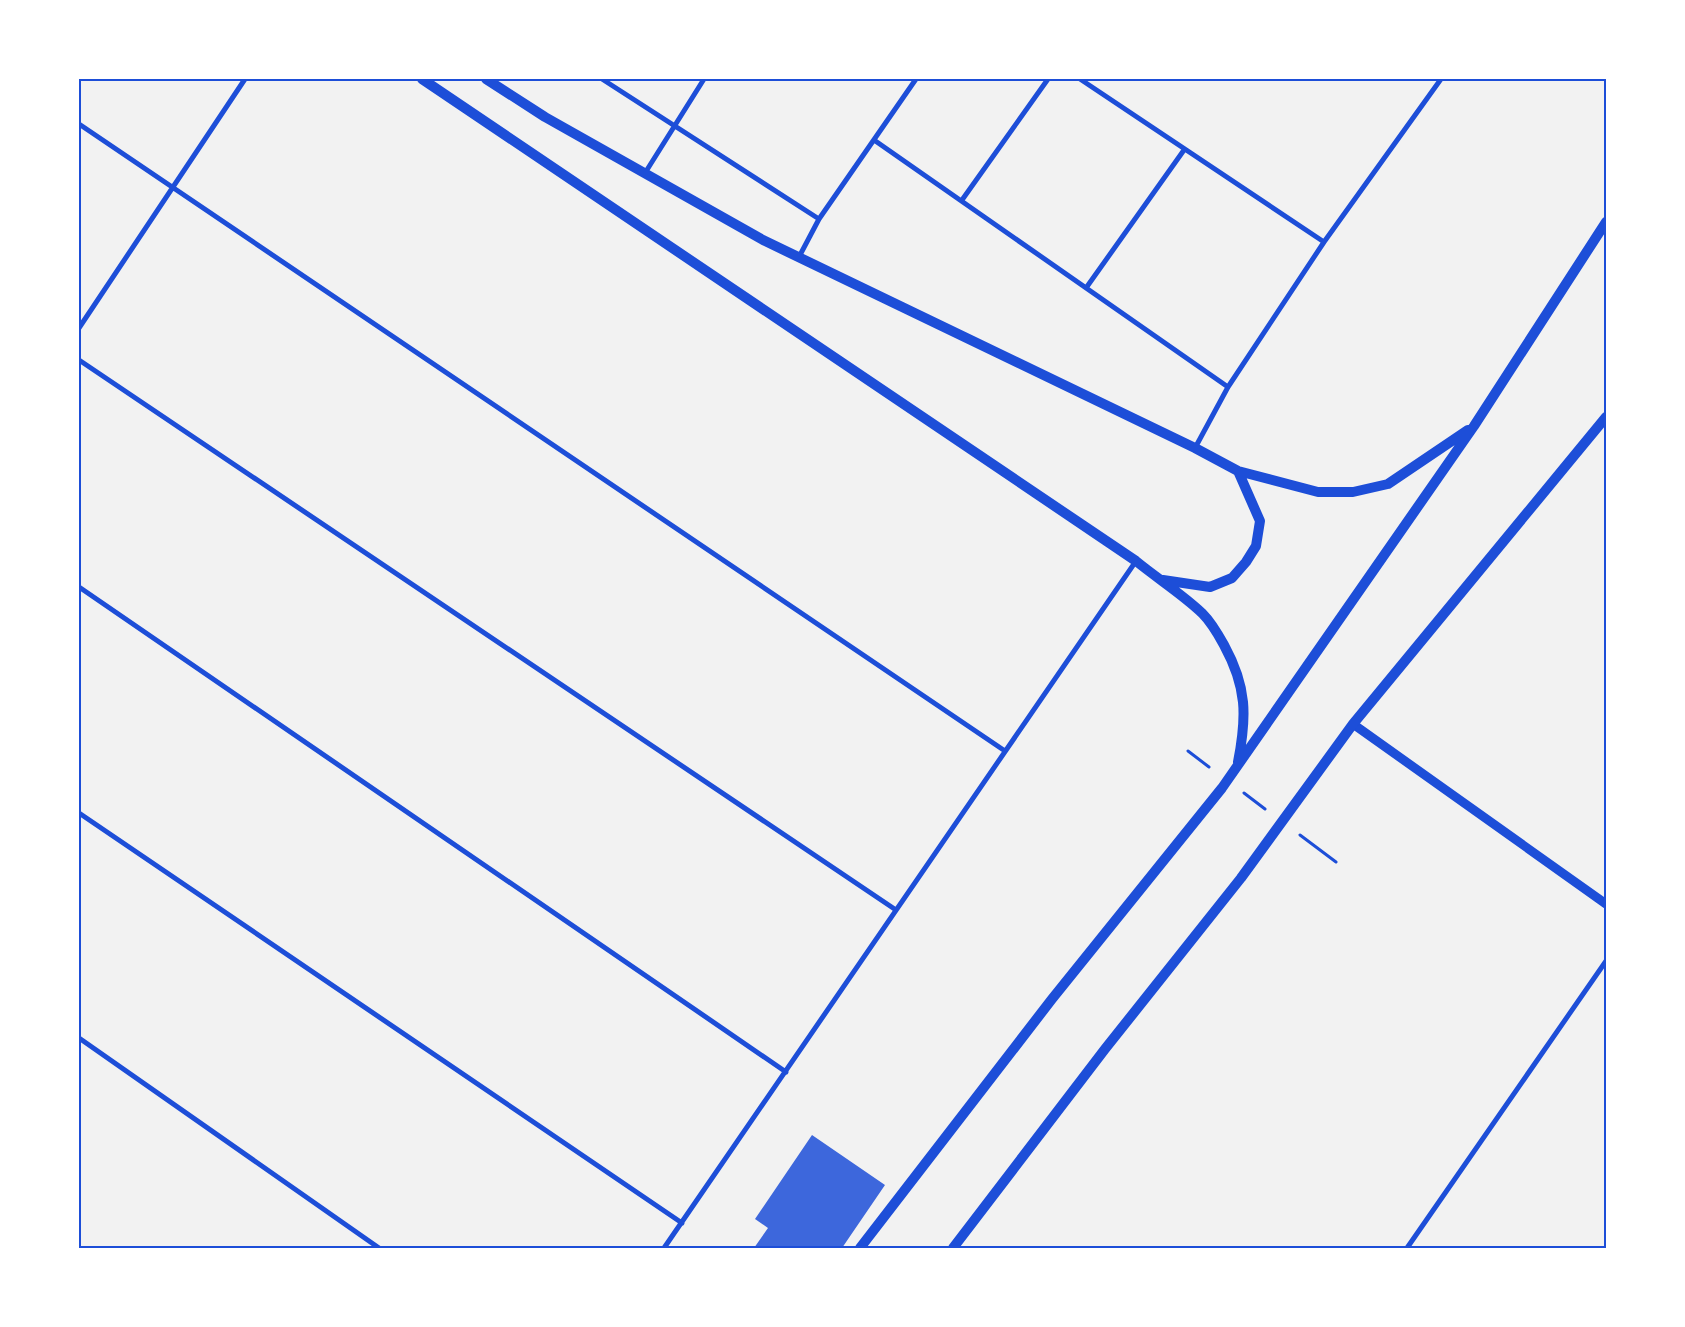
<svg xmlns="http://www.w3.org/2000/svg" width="1685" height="1327" viewBox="0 0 1685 1327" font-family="'Public Sans',sans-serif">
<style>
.building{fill:#3d67dc}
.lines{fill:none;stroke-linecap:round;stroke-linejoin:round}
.path{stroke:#1d4ed8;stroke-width:3}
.minor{stroke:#1d4ed8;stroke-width:5}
.tertiary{stroke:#1d4ed8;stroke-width:9}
.secondary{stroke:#1d4ed8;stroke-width:10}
.neatline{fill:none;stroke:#1d4ed8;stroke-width:2}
</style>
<rect width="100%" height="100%" fill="#f2f2f2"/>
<!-- building -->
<path class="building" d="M812,1135L885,1185L842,1248H754L768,1228L755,1219Z"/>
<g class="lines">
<!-- path -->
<path class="path" d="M1188,751L1209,767
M1244,793L1265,809
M1300,835L1336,862"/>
<!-- minor -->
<path class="minor" d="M602,79L819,219
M1080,79L1324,242
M79,124L1005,751
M874,140L1228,387
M645,173L704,79
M962,200L1048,79
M799,257L819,219L916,79
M1086,288L1184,150
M79,328L245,79
M79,360L896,910
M1195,448L1228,387L1324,242L1441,79
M79,587L786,1072
M79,813L682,1223
M79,1038L379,1248
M664,1248L1136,561
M1407,1248L1606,961"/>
<!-- tertiary -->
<path class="tertiary" d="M1353,724L1606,904"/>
<!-- secondary -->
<path class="secondary" d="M422,79L1136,561C1158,579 1182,594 1202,613C1211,622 1218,634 1224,645C1247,687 1247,716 1238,762
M486,79L545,117L763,240L1195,448L1238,471L1318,492H1353L1388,484L1468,430
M1163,580L1210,587L1232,578L1246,562L1256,546L1260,521L1238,471
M860,1248L1052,999L1222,788L1474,426L1606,222
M953,1248L1105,1049L1241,878L1353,724L1606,417"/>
</g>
<!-- border -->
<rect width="1685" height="1327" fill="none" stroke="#ffffff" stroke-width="160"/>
<rect x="80" y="80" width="1525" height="1167" class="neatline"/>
</svg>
